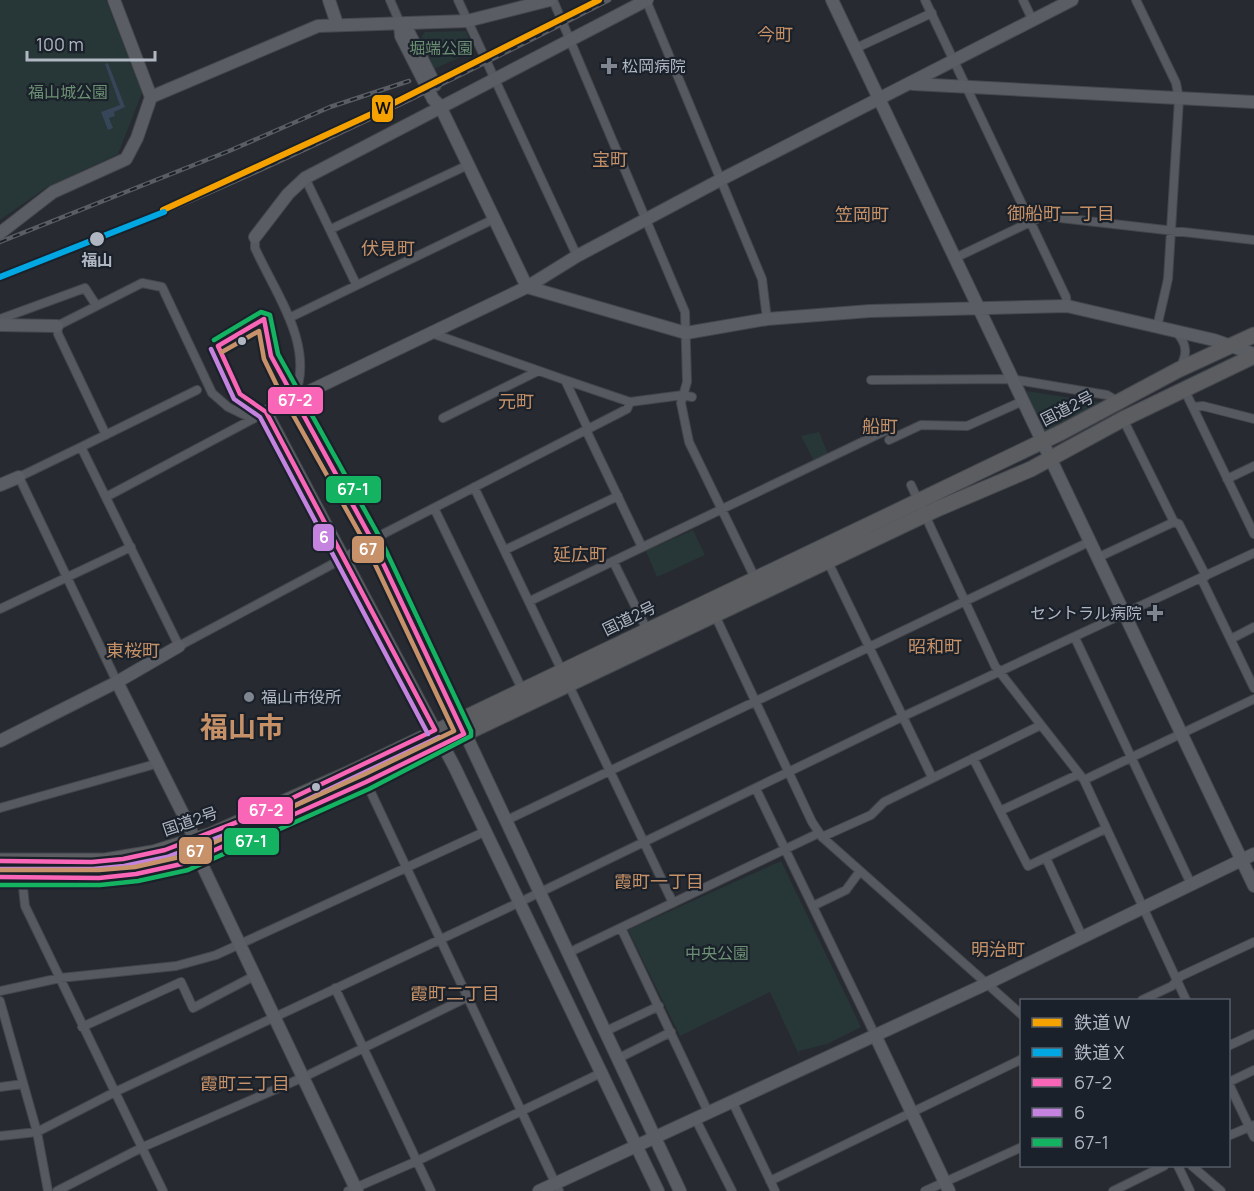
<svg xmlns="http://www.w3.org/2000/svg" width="1254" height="1191" viewBox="0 0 1254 1191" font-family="Manrope,'Noto Sans JP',sans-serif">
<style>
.green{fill:#273637}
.water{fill:#374559}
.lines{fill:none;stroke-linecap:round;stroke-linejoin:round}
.street-casing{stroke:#43464a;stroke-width:10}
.secondary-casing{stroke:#44474e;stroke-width:14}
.highway-casing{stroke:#43474d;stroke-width:17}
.street{stroke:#565960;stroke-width:8}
.secondary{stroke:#5a5e64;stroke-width:12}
.highway{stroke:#5b5d60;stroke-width:15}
.rail-casing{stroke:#5a5d63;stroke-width:4.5}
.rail{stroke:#1b212a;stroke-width:2;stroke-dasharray:7;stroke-linecap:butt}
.bus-1-casing{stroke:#1b212a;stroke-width:9}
.bus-2-casing{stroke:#1b212a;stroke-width:9}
.bus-3-casing{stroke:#1b212a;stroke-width:9}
.bus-4-casing{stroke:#1b212a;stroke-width:9}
.bus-1{stroke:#fa66b7;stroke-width:4.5}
.bus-2{stroke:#c483df;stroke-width:4.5}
.bus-3{stroke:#13b361;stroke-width:4.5}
.bus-4{stroke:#c7916a;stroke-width:4.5}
.rail-1-casing{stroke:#1b212a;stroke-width:10}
.rail-2-casing{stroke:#1b212a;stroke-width:10}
.rail-1{stroke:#f5a200;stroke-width:6}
.rail-2{stroke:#00a7e3;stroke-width:6}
.poi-dot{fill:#80868f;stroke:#1b212a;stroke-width:2}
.stop-dot{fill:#b0b7c2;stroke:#1b212a;stroke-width:2}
.labels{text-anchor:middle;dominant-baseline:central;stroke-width:4.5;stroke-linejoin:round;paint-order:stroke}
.park-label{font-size:16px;fill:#6b9073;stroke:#1b212a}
.poi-label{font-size:16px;fill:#b0b7c2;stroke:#1b212a;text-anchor:start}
.stop-label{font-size:16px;font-weight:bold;fill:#b0b7c2;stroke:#1b212a}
.street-label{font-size:16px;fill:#b0b7c2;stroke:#1b212a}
.neighbourhood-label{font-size:18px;fill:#c69167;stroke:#1b212a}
.town-label{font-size:28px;font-weight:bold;fill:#c69167;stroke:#1b212a}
.line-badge{stroke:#1b212a;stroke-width:2}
.badge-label{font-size:16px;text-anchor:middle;font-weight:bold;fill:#fff}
.pale-badge-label{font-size:16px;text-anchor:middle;font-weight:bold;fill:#111}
</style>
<rect width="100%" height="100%" fill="#272b31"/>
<!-- green -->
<path class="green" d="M0,0H106L142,93L118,154L47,187L0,220Z
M466,31L474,51L434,69L419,41L425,32Z
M1026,391L1105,403L1043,433Z
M819,432L828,454L814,461L801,436Z
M693,530L705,555L657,577L646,551Z
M781,861L861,1027L827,1044L799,1051L800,1057L770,992L680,1036L628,930Z"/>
<!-- water -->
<path class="water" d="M108,63L125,107L114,112L115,116L109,118L113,128L108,130L101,112L120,105L105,64Z"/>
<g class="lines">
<defs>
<path id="street" d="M390,0L400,23
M458,0L577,256
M553,0L685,312L687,382L681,403L689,442L755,578
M646,0L762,279L767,319
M925,0L1066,297L1067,306
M1023,0L1033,21
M1136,0L1176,83L1179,99L1168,279L1157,327
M854,49L932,13
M305,178L356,284
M331,229L468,165
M255,237V248C275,293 316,346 294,397
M955,258L1043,216L1254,240
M289,318L494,219
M0,319L85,288L96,305
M1176,332C1187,343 1188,354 1180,367
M431,333L565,380L588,429
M565,380L630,402L683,395L692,397
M871,380L1011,379L1107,395L1119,402
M1184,389L1254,534
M1193,407L1203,406L1254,419
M443,418L538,371
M1123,419L1174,522
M586,430L642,547
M106,435L58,334L57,326L142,283L162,287L212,393L228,407L253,419
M889,440L921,425L967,426L1023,401
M81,447L197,390
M1227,479L1254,466
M911,485L995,666L1084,780L1186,1000
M474,487L673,903
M106,497L266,412
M434,508L522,689
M505,550L618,496
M1099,557L1174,522L1179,524L1206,576
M613,561L647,630
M828,562L932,777
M1201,578L1254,688
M530,601L885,431
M0,609L131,547
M713,611L812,822L822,837L1022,1015
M1075,638L1191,884
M1231,639L1254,627
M117,682L19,477L81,447L179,646L344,558L385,533L627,409L630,402
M973,758L1028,866L1105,829
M1084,780L1254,699
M366,782L559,1191
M756,789L875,1035
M0,808L159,763
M1000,811L1079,774
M505,821L1091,541
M822,837L871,815L884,802L1041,725
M1046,858L1082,936
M22,878L25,906L163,1191
M813,906L846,890L860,871
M621,928L709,1114
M568,953L819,833
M335,988L431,1191
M0,991L60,978L176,966L216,955L484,832
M1142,1000L1172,986L1181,976L1254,942
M0,1001L37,1132L48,1191
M82,1027L181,982L193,1008L256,975
M606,1031L659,1006
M1228,1046L1254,1034
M619,1058L671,1032
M1228,1082L1254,1137
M1229,1082L1254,1070
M0,1087L23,1084
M733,1103L775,1191
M696,1120L732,1191
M0,1136L37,1132L115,1092L518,903L904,716L1254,553
M1228,1136L1254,1125
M1178,1166L1190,1191
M1192,1166L1221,1191
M770,1181L1022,1059
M57,1191L143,1147L304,1077L466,998
M348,1191L417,1161L603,1072
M925,1191L1022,1147
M1113,1191L1164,1166"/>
<path id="secondary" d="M114,0L151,97
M329,0L337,24
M832,0L1254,886
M400,23L401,36L433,99L440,106L527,287L686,333L767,319L870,311L1067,306L1214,340L1254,354
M400,23L409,33L435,85
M913,84L1254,102
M0,233L53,192L126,159L137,138L151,97L318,26L467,21L550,0
M255,237L288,194L305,178L647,0
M0,325L57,326
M294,397L372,540L449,699L680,1191
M0,485L19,477
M117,682L190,828L204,869L357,1191
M0,741L117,682L179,646
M875,1035L949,1191
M539,1191L986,984L1254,854
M658,1191L454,766L266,412L527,287L577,256L720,180L1072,0"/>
<path id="highway" d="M0,861H105L153,853L211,835L352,772L906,507L1062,432L1178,370L1254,335
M0,877C68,879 135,880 201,859L937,509L1031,469L1123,419L1254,356"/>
</defs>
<!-- street casing -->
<use href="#street" class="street-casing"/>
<!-- secondary casing -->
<use href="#secondary" class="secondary-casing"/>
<!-- highway casing -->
<use href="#highway" class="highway-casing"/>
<!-- street -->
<use href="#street" class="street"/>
<!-- secondary -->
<use href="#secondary" class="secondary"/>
<!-- highway -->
<use href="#highway" class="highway"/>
<defs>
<path id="rail" d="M0,242L229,151L330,107L409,81
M0,279C211,198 409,103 609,0"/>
</defs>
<!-- rail casing -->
<use href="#rail" class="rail-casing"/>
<!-- rail -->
<use href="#rail" class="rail"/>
<defs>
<path id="bus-1" d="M0,861L92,862L123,859L165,850L263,812L435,730L266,412L240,394L218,346L264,319L271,356L372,540L464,734L366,782L186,863L136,874L99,878L0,877"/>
<path id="bus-2" d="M211,349L234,399L260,417L428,734
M0,869H93L124,866L167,857L266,819L439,737"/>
<path id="bus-3" d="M0,885H100L138,881L188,870L369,789L471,736V731L379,536L278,354L270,315L261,312L214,340"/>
<path id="bus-4" d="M0,870H99L135,867L184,856L363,775L454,731L365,543L278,388L264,359L259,331L222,352"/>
</defs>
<!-- bus-1 casing -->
<use href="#bus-1" class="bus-1-casing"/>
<!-- bus-2 casing -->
<use href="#bus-2" class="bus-2-casing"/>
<!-- bus-3 casing -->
<use href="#bus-3" class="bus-3-casing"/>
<!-- bus-4 casing -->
<use href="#bus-4" class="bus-4-casing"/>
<!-- bus-1 -->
<use href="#bus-1" class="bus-1"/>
<!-- bus-2 -->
<use href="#bus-2" class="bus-2"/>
<!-- bus-3 -->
<use href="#bus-3" class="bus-3"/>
<!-- bus-4 -->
<use href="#bus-4" class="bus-4"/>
<defs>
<path id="rail-1" d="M163,210L378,111L599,0"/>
<path id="rail-2" d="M0,277L164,212"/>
</defs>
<!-- rail-1 casing -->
<use href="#rail-1" class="rail-1-casing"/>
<!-- rail-2 casing -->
<use href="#rail-2" class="rail-2-casing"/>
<!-- rail-1 -->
<use href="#rail-1" class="rail-1"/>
<!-- rail-2 -->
<use href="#rail-2" class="rail-2"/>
</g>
<!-- markers -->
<g class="poi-dot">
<path d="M606 57h6v6h6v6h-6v6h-6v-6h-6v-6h6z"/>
<path d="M1152 604h6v6h6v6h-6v6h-6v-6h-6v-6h6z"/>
<circle cx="249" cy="697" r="6"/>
</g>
<g class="stop-dot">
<circle cx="97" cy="239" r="8"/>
<circle cx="242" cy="341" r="5"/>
<circle cx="316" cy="787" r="5"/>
</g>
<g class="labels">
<!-- park labels -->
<g class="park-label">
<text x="441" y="48">堀端公園</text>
<text x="68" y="92">福山城公園</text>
<text x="717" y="953">中央公園</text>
</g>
<!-- poi labels -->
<g class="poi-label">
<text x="622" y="66">松岡病院</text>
<text x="1142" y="613" text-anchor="end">セントラル病院</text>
<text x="261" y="697">福山市役所</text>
</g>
<!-- stop labels -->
<g class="stop-label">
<text x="97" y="260">福山</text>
</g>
<!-- street labels -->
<g class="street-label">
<text transform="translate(1067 408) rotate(-27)">国道2号</text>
<text transform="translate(629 618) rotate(-26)">国道2号</text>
<text transform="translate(190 821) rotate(-19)">国道2号</text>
</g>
<!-- neighbourhood labels -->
<g class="neighbourhood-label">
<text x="775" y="34">今町</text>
<text x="610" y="159">宝町</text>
<text x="1061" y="213">御船町一丁目</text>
<text x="862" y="214">笠岡町</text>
<text x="388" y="248">伏見町</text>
<text x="516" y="401">元町</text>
<text x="880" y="426">船町</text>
<text x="580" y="554">延広町</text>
<text x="935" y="646">昭和町</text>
<text x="133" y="650">東桜町</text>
<text x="659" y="881">霞町一丁目</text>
<text x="998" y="949">明治町</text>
<text x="455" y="993">霞町二丁目</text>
<text x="245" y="1083">霞町三丁目</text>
</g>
<!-- town labels -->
<g class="town-label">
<text x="242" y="726">福山市</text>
</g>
</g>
<g class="line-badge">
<rect x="371" y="94" width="23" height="29" rx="6" fill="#f5a200"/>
<rect x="267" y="386" width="57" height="29" rx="6" fill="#fa66b7"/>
<rect x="325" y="475" width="57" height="29" rx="6" fill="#13b361"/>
<rect x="312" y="523" width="23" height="29" rx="6" fill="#c483df"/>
<rect x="351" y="535" width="34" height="29" rx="6" fill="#c7916a"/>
<rect x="237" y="796" width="57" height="29" rx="6" fill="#fa66b7"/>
<rect x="223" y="827" width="57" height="29" rx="6" fill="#13b361"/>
<rect x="178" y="836" width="35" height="29" rx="6" fill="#c7916a"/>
</g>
<g class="badge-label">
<text x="295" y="406">67-2</text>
<text x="353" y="495">67-1</text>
<text x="324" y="543">6</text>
<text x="368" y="555">67</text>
<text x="266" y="816">67-2</text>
<text x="251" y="847">67-1</text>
<text x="195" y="857">67</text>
</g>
<g class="pale-badge-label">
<text x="383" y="114">W</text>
</g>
<!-- legend -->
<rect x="1020" y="999" width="210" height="168" fill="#1b212a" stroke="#575d67" stroke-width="1.5"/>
<rect x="1032" y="1018" width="30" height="9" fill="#f5a200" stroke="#575d67" stroke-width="1.5"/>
<text x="1074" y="1029" font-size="18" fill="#b0b7c2">鉄道 W</text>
<rect x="1032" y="1048" width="30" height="9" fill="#00a7e3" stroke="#575d67" stroke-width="1.5"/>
<text x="1074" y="1059" font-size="18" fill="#b0b7c2">鉄道 X</text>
<rect x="1032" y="1078" width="30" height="9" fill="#fa66b7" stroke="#575d67" stroke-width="1.5"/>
<text x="1074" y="1089" font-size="18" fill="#b0b7c2">67-2</text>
<rect x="1032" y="1108" width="30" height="9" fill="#c483df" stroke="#575d67" stroke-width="1.5"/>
<text x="1074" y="1119" font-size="18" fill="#b0b7c2">6</text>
<rect x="1032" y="1138" width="30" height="9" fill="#13b361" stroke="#575d67" stroke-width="1.5"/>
<text x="1074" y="1149" font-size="18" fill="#b0b7c2">67-1</text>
<!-- scale -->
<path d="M27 51v9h128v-9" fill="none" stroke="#b0b7c2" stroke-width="3"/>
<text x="36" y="51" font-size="18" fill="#b0b7c2" stroke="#1b212a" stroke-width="4.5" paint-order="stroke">100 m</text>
</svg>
